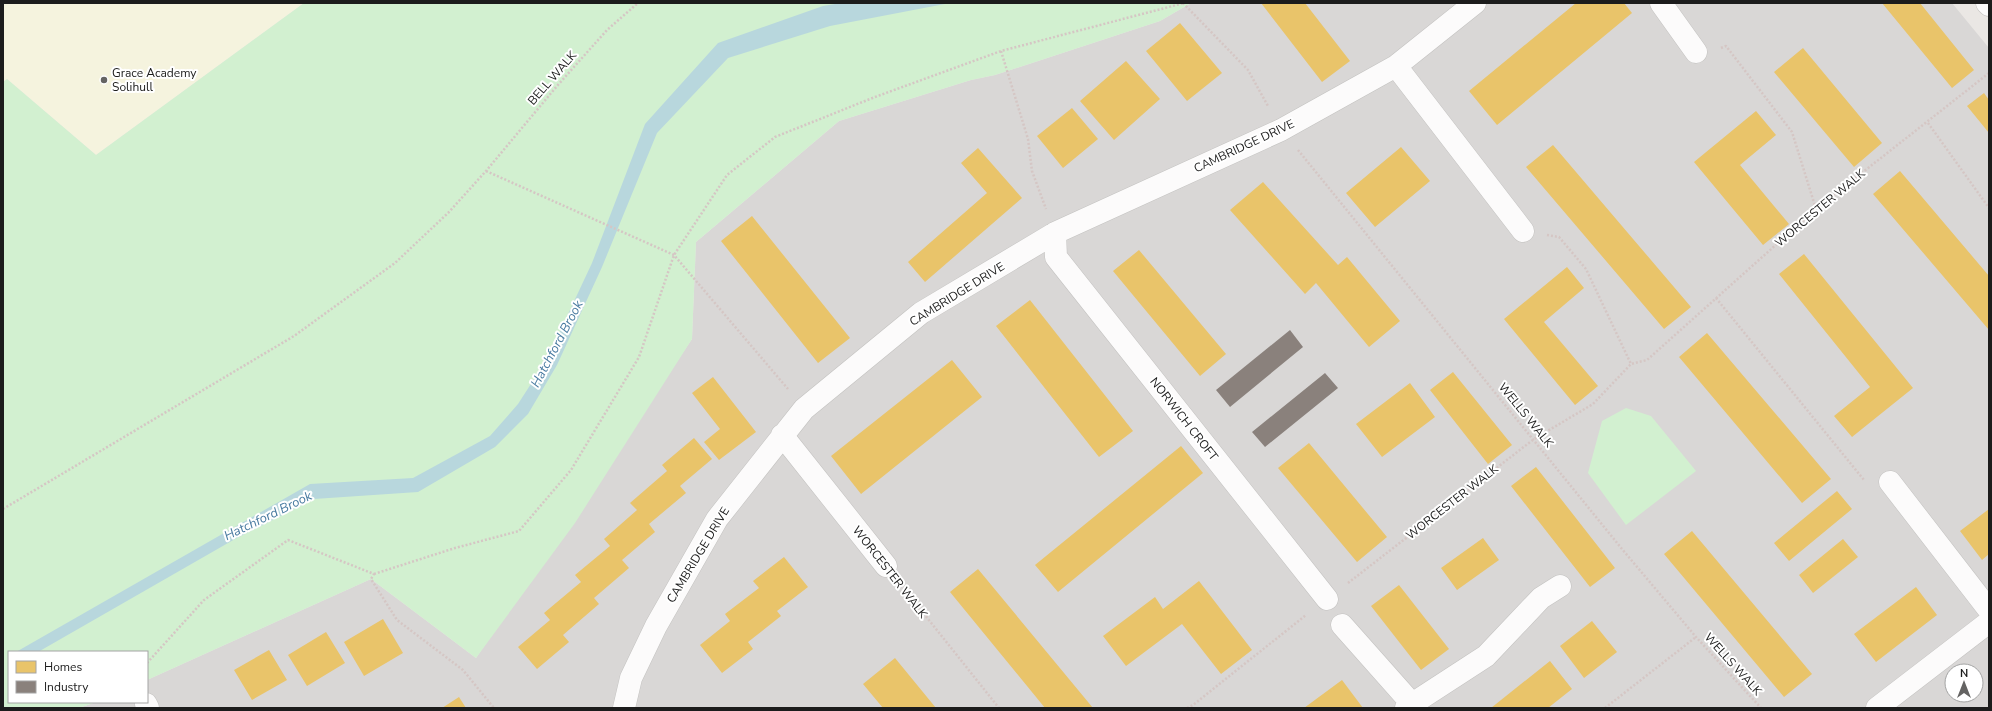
<svg xmlns="http://www.w3.org/2000/svg" width="1992" height="711" viewBox="0 0 1992 711" font-family="'Nunito Sans',sans-serif">
<style>
.residential{fill:#d9d7d6;fill-rule:evenodd}
.education{fill:#f5f3de}
.park{fill:#d2f0d0}
.water{fill:#b8d7dd}
.homes{fill:#e9c46a}
.industry{fill:#8a817c}
.lines{fill:none;stroke-linecap:round;stroke-linejoin:round}
.minor-casing{stroke:#c3c2c0;stroke-width:23}
.path{stroke:#d5c6c4;stroke-width:2.5;stroke-dasharray:2 2;stroke-linecap:butt}
.minor{stroke:#fcfbfb;stroke-width:22}
.poi-dot{fill:#646362;stroke:#fff;stroke-width:1.5}
.labels{text-anchor:middle;dominant-baseline:central;stroke-width:4;stroke-linejoin:round;paint-order:stroke}
.poi-label{font-size:12px;fill:#1c1c1c;stroke:#fff;text-anchor:start}
.street-label{font-size:12px;fill:#1c1c1c;stroke:#fff}
.water-label{font-size:13px;font-style:italic;fill:#487aa0;stroke:#fff}
</style>
<rect width="100%" height="100%" fill="#eae7e4"/>
<!-- residential -->
<path class="residential" d="M1191,3H1952L1989,48V708H79L96,702H147V680L371,579L476,658L692,339L696,242L839,121L971,80L995,75L1160,21ZM1952,671H1976V695H1952Z"/>
<!-- education -->
<path class="education" d="M3,3H304L96,155L7,79L3,82Z"/>
<!-- park -->
<path class="park" d="M304,3H1191L1160,21L995,75L971,80L839,121L696,242L692,339L575,523L476,658L371,579L147,680V652H9V702H96L79,708H3V82L7,79L96,155Z
M1626,408L1651,416L1696,471L1626,525L1588,473L1602,421Z"/>
<!-- water -->
<path class="water" d="M841,3H950L830,26L728,58L657,133L602,267L557,365L528,414L495,447L418,492L314,499L235,539L38,652H16L310,484L413,478L490,436L518,404L547,359L592,263L645,124L718,43L823,6Z"/>
<!-- homes -->
<path class="homes" d="M1261,3H1305L1350,61L1322,82Z
M1576,3H1624L1632,13L1497,125L1469,91Z
M1882,3H1920L1974,70L1952,88Z
M1180,23L1222,73L1187,101L1146,51Z
M1803,48L1882,143L1854,167L1774,72Z
M1126,61L1160,99L1114,140L1080,101Z
M1984,93L1989,100V133L1967,106Z
M1072,108L1098,139L1063,168L1037,136Z
M1756,111L1776,135L1740,165L1789,224L1763,245L1694,162Z
M1553,145L1691,307L1664,329L1526,167Z
M1401,147L1430,181L1375,227L1346,193Z
M978,148L1022,198L925,282L908,262L987,193L961,163Z
M1900,171L1989,276V330L1873,194Z
M1263,182L1338,265L1347,257L1400,321L1369,347L1316,283L1305,294L1230,210Z
M752,216L850,338L818,363L721,241Z
M1139,250L1226,354L1200,376L1113,271Z
M1804,254L1913,388L1852,437L1834,416L1870,387L1779,274Z
M1567,267L1584,288L1544,322L1598,386L1575,405L1504,319Z
M1030,300L1133,431L1099,457L996,326Z
M1707,333L1831,479L1802,503L1679,357Z
M952,360L982,397L861,494L831,456Z
M1453,372L1512,445L1488,464L1430,390Z
M713,377L756,432L719,460L704,442L720,429L692,393Z
M1410,383L1435,417L1382,457L1356,424Z
M694,438L712,459L680,486L686,493L649,524L655,532L622,560L629,568L594,598L599,604L563,635L569,642L537,669L518,647L550,620L544,613L581,582L575,575L610,546L604,539L637,510L630,503L667,471L662,465Z
M1309,443L1387,537L1357,562L1278,468Z
M1181,446L1203,473L1058,592L1035,565Z
M1536,467L1615,568L1590,587L1511,486Z
M1837,491L1852,509L1789,561L1774,543Z
M1989,509V554L1982,560L1960,531Z
M1692,531L1812,674L1784,697L1664,554Z
M1483,538L1499,560L1457,590L1441,568Z
M1843,539L1858,557L1813,593L1799,575Z
M784,557L808,587L777,611L781,616L748,642L753,649L722,673L700,645L730,621L725,614L759,588L753,581Z
M978,569L1093,708H1045L950,592Z
M1199,581L1252,650L1221,674L1182,624L1126,666L1103,636L1155,597L1163,609Z
M1399,585L1449,649L1421,670L1371,606Z
M1916,587L1937,615L1876,662L1854,634Z
M383,619L403,653L364,676L344,642Z
M1592,621L1617,652L1584,678L1560,646Z
M326,632L345,663L307,686L288,655Z
M269,650L287,680L252,700L234,670Z
M895,658L936,708H883L863,684Z
M1550,661L1572,689L1548,708H1491Z
M1342,680L1363,708H1304Z
M459,697L466,708H442Z"/>
<!-- industry -->
<path class="industry" d="M1290,330L1303,347L1230,407L1216,390Z
M1325,373L1338,388L1265,447L1252,432Z"/>
<g class="lines">
<defs>
<path id="minor" d="M1661,3L1696,52
M1987,3L1989,5
M1396,66L1523,231
M1055,233L1056,257L1327,599
M782,435L886,566
M1890,482L1989,610
M1342,625L1413,705
M146,704L148,708
M624,708L631,678L656,626L717,519L804,409L921,313L1055,233L1281,130L1396,66L1475,3
M1406,708L1486,656L1541,598L1560,586
M1877,708L1989,622"/>
</defs>
<!-- minor casing -->
<use href="#minor" class="minor-casing"/>
<!-- path -->
<path class="path" d="M1183,3L1248,70L1268,106
M1721,48L1726,46L1792,132L1816,209
M1001,51L1028,139L1032,171L1046,209
M1928,123L1989,208
M1298,150L1622,549L1696,637L1761,708
M486,171L674,255L788,389
M1547,235L1559,237L1586,269L1631,364
M1716,298L1864,480
M3,509L294,336L395,263L449,212L486,171L557,86L607,30L638,3
M374,574L455,548L519,531L571,470L639,357L674,255L727,175L775,137L875,97L1001,51L1184,3
M1348,583L1534,439L1593,404L1631,364L1647,360L1816,209L1989,73
M901,585L999,708
M147,663L204,600L288,540L374,574L371,579L397,620L463,670L494,708
M1187,708L1193,705L1306,615
M1605,708L1696,637"/>
<!-- minor -->
<use href="#minor" class="minor"/>
</g>
<!-- markers -->
<circle class="poi-dot" cx="104" cy="80" r="4"/>
<g class="labels">
<!-- poi labels -->
<g class="poi-label">
<text x="112" y="73">Grace Academy<tspan x="112" dy="14">Solihull</tspan></text>
</g>
<!-- street labels -->
<g class="street-label">
<text transform="translate(552 78) rotate(-49)">BELL WALK</text>
<text transform="translate(1244 146) rotate(-25)">CAMBRIDGE DRIVE</text>
<text transform="translate(1820 208) rotate(-40)">WORCESTER WALK</text>
<text transform="translate(957 294) rotate(-32)">CAMBRIDGE DRIVE</text>
<text transform="translate(1526 415) rotate(51)">WELLS WALK</text>
<text transform="translate(1184 419) rotate(52)">NORWICH CROFT</text>
<text transform="translate(1452 502) rotate(-38)">WORCESTER WALK</text>
<text transform="translate(698 555) rotate(-59)">CAMBRIDGE DRIVE</text>
<text transform="translate(890 572) rotate(52)">WORCESTER WALK</text>
<text transform="translate(1733 664) rotate(48)">WELLS WALK</text>
</g>
<!-- water labels -->
<g class="water-label">
<text transform="translate(557 344) rotate(-62)">Hatchford Brook</text>
<text transform="translate(268 516) rotate(-26)">Hatchford Brook</text>
</g>
</g>
<!-- border -->
<rect width="1992" height="711" fill="none" stroke="#1c1c1c" stroke-width="8"/>
<!-- legend -->
<rect x="8" y="651" width="140" height="52" fill="#ffffff" stroke="#a4a4a4"/>
<rect x="16" y="661" width="20" height="12" fill="#e9c46a" stroke="#a4a4a4"/>
<text x="44" y="671" font-size="12" fill="#1c1c1c">Homes</text>
<rect x="16" y="681" width="20" height="12" fill="#8a817c" stroke="#a4a4a4"/>
<text x="44" y="691" font-size="12" fill="#1c1c1c">Industry</text>
<!-- north arrow -->
<g transform="translate(1964 683)"><circle r="19" fill="#ffffff" stroke="#a4a4a4"/>
<path d="M0-3L7 15L0 10L-7 15Z" fill="#646362"/>
<text y="-6" font-size="11" font-weight="bold" text-anchor="middle" fill="#1c1c1c">N</text>
</g>
</svg>
